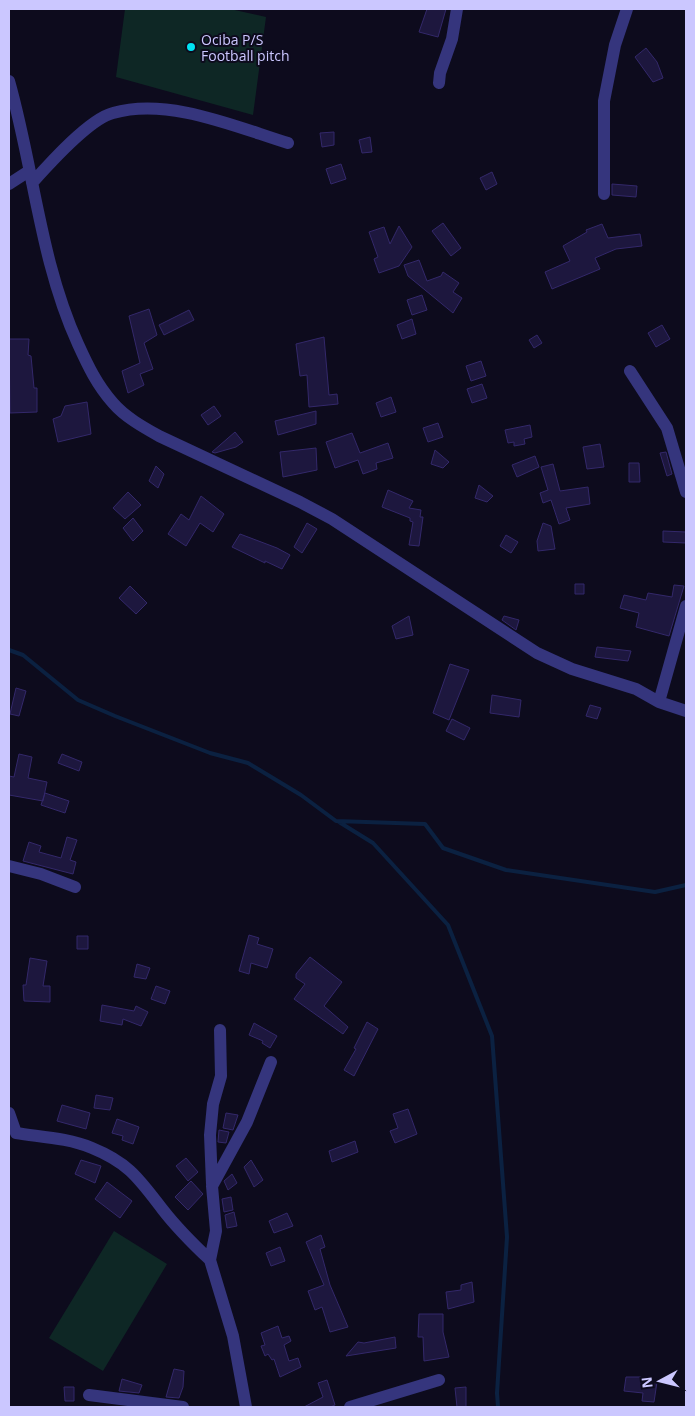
<svg xmlns="http://www.w3.org/2000/svg" width="695" height="1416" viewBox="0 0 695 1416" font-family="'Open Sans',sans-serif">
<style>
.green{fill:#0e2725}
.lines{fill:none;stroke-linecap:round;stroke-linejoin:round}
.stream{stroke:#0b2141;stroke-width:4}
.building{fill:#1d173e;stroke:#33286a}
.minor{stroke:#35357d;stroke-width:12}
.poi-dot{fill:#00e2f2;stroke:#0d0b1d;stroke-width:2}
.labels{text-anchor:middle;dominant-baseline:central;stroke-width:4;stroke-linejoin:round;paint-order:stroke}
.poi-label{font-size:14px;fill:#cbc7ff;stroke:#0d0b1d;text-anchor:start}
</style>
<rect width="100%" height="100%" fill="#0d0b1d"/>
<!-- green -->
<path class="green" d="M125,9H230L266,17L253,115L116,77Z
M114,1231L167,1264L103,1371L49,1338Z"/>
<g class="lines">
<!-- stream -->
<path class="stream" d="M9,650L23,655L78,700L115,716L210,753L248,763L301,795L336,821L425,824L443,848L506,870L655,892L686,885
M339,822L373,843L448,925L492,1036L507,1237L497,1393L498,1407"/>
</g>
<!-- building -->
<path class="building" d="M427,9H446L438,37L419,32Z
M646,48L657,62L663,78L653,82L635,57Z
M334,132V145L322,147L320,133Z
M370,137L372,152L362,153L359,140Z
M341,164L346,179L331,184L326,169Z
M492,172L497,184L486,190L480,178Z
M612,184L637,186L636,197L612,195Z
M443,223L461,248L451,256L432,231Z
M602,224L608,238L640,234L642,246L616,249L595,258L600,269L552,289L545,272L570,261L563,246L587,232L586,230Z
M399,226L412,247L399,266L379,273L374,259L378,257L369,232L384,227L390,244Z
M419,260L427,281L441,276L443,272L459,283L453,292L462,298L453,313L408,276L404,265Z
M422,295L427,310L412,315L407,300Z
M149,309L157,335L144,343L153,369L140,374L144,385L128,393L122,371L140,363L129,316Z
M189,310L194,320L164,335L159,325Z
M412,319L416,334L402,339L397,325Z
M662,325L670,339L656,347L648,333Z
M537,335L542,343L534,348L529,340Z
M324,337L329,395L337,394L338,404L309,407L307,375L300,376L296,344Z
M9,339H29L28,355L31,356L34,388H37V412L10,413Z
M481,361L486,376L471,381L466,366Z
M482,384L487,398L472,403L467,389Z
M391,397L396,412L381,417L376,403Z
M87,402L91,434L58,442L53,419L61,416L65,406Z
M214,406L221,416L208,425L201,415Z
M316,411V424L278,435L275,421Z
M438,423L443,437L428,442L423,428Z
M530,425L532,437L524,439L525,444L514,446V442L508,443L505,430Z
M235,432L243,442L236,447L215,453L212,452Z
M352,433L360,453L388,443L393,458L376,463L377,469L363,474L358,460L335,468L326,442Z
M600,444L604,467L587,469L583,447Z
M316,448L317,470L283,477L280,452Z
M435,450L449,462L443,468L431,464Z
M666,452L672,474L667,476L660,453Z
M535,456L539,467L517,477L512,465Z
M629,463H639L640,482H629Z
M553,464L560,491L588,487L590,504L566,508L570,520L559,524L551,500L543,503L540,493L548,490L541,467Z
M156,466L164,474L158,488L149,481Z
M479,485L493,496L487,502L475,498Z
M388,490L413,501L409,508L421,510L420,517H423L419,546L409,545L413,522L410,521V518L382,507Z
M128,492L141,505L125,519L113,508Z
M201,496L224,514L213,532L200,523L186,546L168,534L181,514L189,520Z
M133,518L143,531L133,541L123,528Z
M307,523L317,529L302,553L294,547Z
M543,523L551,526L555,549L538,551L537,541Z
M663,531L686,532V543L663,542Z
M240,534L277,548L290,555L282,569L265,561V563L232,547Z
M506,535L518,542L511,553L500,546Z
M575,584H584V594H575Z
M674,585L684,586L669,636L636,627L639,613L620,608L624,595L646,600L648,593L672,597Z
M130,586L147,603L136,614L119,598Z
M409,616L413,635L396,639L392,626Z
M504,616L519,620L516,630L502,620Z
M597,647L631,651L628,661L595,657Z
M450,664L469,670L449,720L433,713Z
M16,688L26,691L19,716L10,714Z
M492,695L521,700L519,717L490,713Z
M590,705L601,708L597,719L586,716Z
M452,719L470,728L464,740L446,731Z
M19,754L32,757L28,778L47,782L43,801L9,795V776L14,777Z
M62,754L82,762L79,771L58,763Z
M45,793L69,801L65,813L41,805Z
M67,837L77,840L70,860L76,862L73,874L23,861L29,842L41,846L39,852L61,858Z
M249,935L259,938L257,944L273,949L267,968L251,963L249,974L239,971Z
M77,936H88V949H77Z
M310,957L342,982L324,1006L348,1027L343,1034L294,999L305,984L296,978V974Z
M30,958L47,961L43,986H50V1002L24,1001L23,985H26Z
M137,964L150,968L146,979L134,977Z
M156,986L170,991L165,1004L151,999Z
M102,1005L134,1011L136,1006L148,1012L141,1026L123,1019L122,1025L100,1021Z
M367,1022L378,1029L354,1076L344,1070L356,1049L354,1048Z
M254,1023L277,1036L270,1048L262,1043L263,1041L249,1035Z
M96,1095L113,1098L110,1110L94,1108Z
M62,1105L90,1113L86,1129L57,1121Z
M408,1109L417,1134L395,1143L390,1131L398,1128L393,1114Z
M226,1113L238,1115L233,1130L223,1128Z
M117,1119L139,1127L133,1144L122,1140L123,1136L112,1133Z
M219,1130L229,1132L226,1143L218,1142Z
M355,1141L358,1152L332,1162L329,1151Z
M186,1158L198,1172L188,1181L176,1166Z
M81,1160L101,1166L95,1183L75,1174Z
M251,1160L263,1180L254,1187L244,1167Z
M232,1174L237,1183L228,1190L224,1181Z
M191,1181L203,1194L188,1210L175,1197Z
M107,1182L132,1201L120,1218L95,1199Z
M231,1197L233,1210L224,1212L222,1199Z
M234,1212L237,1226L227,1228L225,1215Z
M287,1213L293,1226L274,1233L269,1221Z
M321,1235L325,1247L320,1249L330,1285L348,1327L330,1332L322,1307L315,1310L308,1291L324,1285L306,1242Z
M280,1247L285,1261L271,1266L266,1253Z
M472,1282L474,1302L448,1309L446,1292L461,1290V1285Z
M419,1314H443V1332L449,1357L424,1361L423,1337H418Z
M278,1326L282,1338L289,1336L291,1341L284,1345L289,1361L298,1358L301,1367L280,1377L274,1359L272,1360L268,1354L265,1356L261,1346L265,1345L261,1333Z
M395,1337L396,1348L346,1356L358,1342L364,1343Z
M174,1369L184,1371L183,1387L179,1398L166,1397Z
M626,1377H640L657,1382L654,1402L642,1401L643,1393L624,1391Z
M122,1379L142,1385L139,1393L119,1391Z
M327,1380L335,1405L330,1407H304L323,1397L318,1383Z
M64,1387H74V1401H65Z
M466,1387V1407H457L455,1388Z"/>
<g class="lines">
<!-- minor -->
<path class="minor" d="M9,81C34,169 40,261 78,344C88,366 97,385 113,403C125,417 143,427 159,436L300,502L332,519L537,653L572,669L636,689L659,702L686,711
M439,83L440,73L452,39L457,9
M32,183C49,164 89,119 113,113C168,97 236,127 288,143
M9,184L29,171
M604,194V101L615,45L627,9
M630,371L667,428L686,492
M659,702L686,606
M9,866L41,874L75,887
M9,1113L16,1133C41,1137 68,1138 92,1148C129,1163 139,1179 163,1210C177,1228 193,1244 210,1260
M212,1184L210,1135L213,1104L221,1076L220,1030
M89,1395L183,1407
M246,1407L233,1336L210,1260L216,1231L212,1186L247,1122L271,1062
M350,1407L439,1380"/>
</g>
<!-- markers -->
<circle class="poi-dot" cx="191" cy="47" r="5"/>
<g class="labels">
<!-- poi labels -->
<g class="poi-label">
<text x="201" y="39">Ociba P/S<tspan x="201" dy="16">Football pitch</tspan></text>
</g>
</g>
<!-- border -->
<rect width="695" height="1416" fill="none" stroke="#cbc7ff" stroke-width="20"/>
<!-- north arrow -->
<g transform="translate(660 1381) rotate(263)" stroke="#0d0b1d" stroke-width="4" paint-order="stroke">
<path d="M0-4L9 19L0 12L-9 19Z" fill="#cbc7ff"/>
<text y="-8" font-size="14" font-weight="bold" text-anchor="middle" fill="#cbc7ff">N</text>
</g>
</svg>
